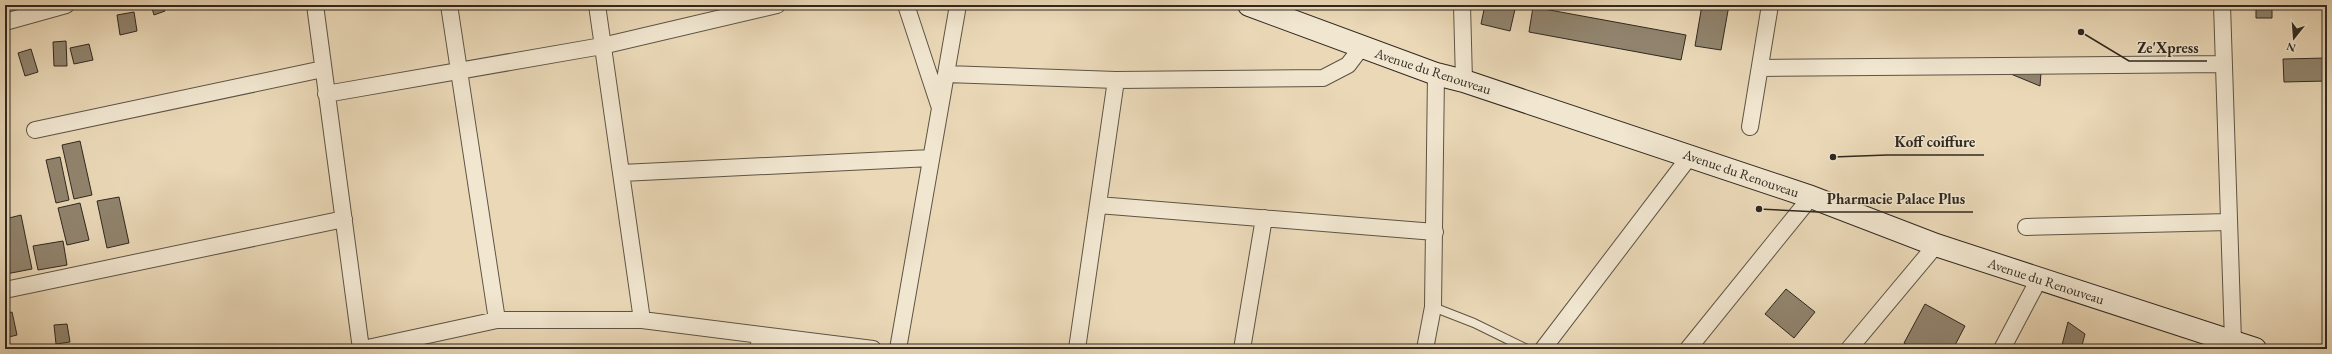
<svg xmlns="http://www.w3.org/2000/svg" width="2332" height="354" viewBox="0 0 2332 354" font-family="'EB Garamond',serif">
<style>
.building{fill:#91846e;stroke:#30281f}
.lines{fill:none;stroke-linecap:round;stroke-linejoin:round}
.lane-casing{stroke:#5e5445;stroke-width:10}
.street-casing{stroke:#5e5445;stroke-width:18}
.secondary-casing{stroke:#30281f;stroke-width:24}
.lane{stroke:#f1e6d0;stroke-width:8}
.street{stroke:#f1e6d0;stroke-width:16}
.secondary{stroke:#f1e6d0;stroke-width:22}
.labels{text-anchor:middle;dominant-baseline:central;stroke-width:3;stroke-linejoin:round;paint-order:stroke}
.street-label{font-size:14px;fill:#30281f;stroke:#f1e6d0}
.leader{fill:none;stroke:#30281f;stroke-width:1.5}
.callout-dot{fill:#30281f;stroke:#f1e6d0;stroke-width:1.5}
.callout-label{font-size:15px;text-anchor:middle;font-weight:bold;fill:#30281f;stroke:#f1e6d0;stroke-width:3;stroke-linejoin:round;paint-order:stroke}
</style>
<rect width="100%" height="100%" fill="#ead8b7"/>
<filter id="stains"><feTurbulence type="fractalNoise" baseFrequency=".005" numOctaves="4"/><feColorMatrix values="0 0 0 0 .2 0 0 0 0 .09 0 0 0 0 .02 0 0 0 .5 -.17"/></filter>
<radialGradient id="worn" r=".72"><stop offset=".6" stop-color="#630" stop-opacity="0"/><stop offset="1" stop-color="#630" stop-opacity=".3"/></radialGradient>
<!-- building -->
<path class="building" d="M151,5H163L165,11L154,15Z
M1485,5H1516L1510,31L1481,24Z
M1702,5H1729L1721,50L1695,46Z
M2256,5H2272V18H2256Z
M1533,7L1686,35L1681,60L1529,32Z
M134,12L137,31L120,35L117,15Z
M66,41L67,66H54L53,42Z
M89,44L93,60L74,64L70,48Z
M31,49L38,72L25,76L18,53Z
M2327,58V81L2284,82L2283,59Z
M2006,72L2041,73L2040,86Z
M80,141L92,195L74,199L62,145Z
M60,157L69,200L56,203L46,160Z
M5,158L9,173L5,174Z
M119,197L129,243L107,248L97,201Z
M80,203L89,240L67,245L58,208Z
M21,215L32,269L6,274L5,219Z
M63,241L67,265L38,270L33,246Z
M1786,289L1815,312L1794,338L1765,314Z
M1925,304L1965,326L1953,349H1915L1904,343Z
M12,312L17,335L5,338V314Z
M2068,322L2085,334L2081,349H2061Z
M67,324L70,342L56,344L54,325Z"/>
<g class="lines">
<defs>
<path id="lane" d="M1433,307L1474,323L1527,349"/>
<path id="street" d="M315,5L361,349
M449,5L497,320
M597,5L642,320
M906,5L939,105
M1462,5L1464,81
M2222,5L2233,341
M5,22L66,5
M1760,68L2224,64
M946,74L1116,80L1323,78L1348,65L1361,48
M326,94L602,46L777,5
M1750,127L1770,5
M35,130L323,69
M622,173L931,158
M1098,205L1435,232
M2026,227L2229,222
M5,290L344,219
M363,349L497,320H642L873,349
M758,349L761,335
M898,349L958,5
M1077,349L1116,80
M1242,349L1264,218
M1425,349L1433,307L1436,74
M1543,349L1690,156
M1688,349L1811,197
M1849,349L1936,245
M2002,349L2039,279"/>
<path id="secondary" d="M1249,5L1436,74L1464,81L1811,197L1936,245L2255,349"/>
</defs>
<!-- lane casing -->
<use href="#lane" class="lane-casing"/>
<!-- street casing -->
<use href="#street" class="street-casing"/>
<!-- secondary casing -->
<use href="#secondary" class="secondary-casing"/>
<!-- lane -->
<use href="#lane" class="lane"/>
<!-- street -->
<use href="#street" class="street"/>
<!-- secondary -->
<use href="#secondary" class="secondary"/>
</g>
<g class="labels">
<!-- street labels -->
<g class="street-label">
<text transform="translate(1433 71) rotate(18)">Avenue du Renouveau</text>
<text transform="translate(1741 173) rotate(19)">Avenue du Renouveau</text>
<text transform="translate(2046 281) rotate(18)">Avenue du Renouveau</text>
</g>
</g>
<!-- callouts -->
<path class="leader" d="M2081 32L2129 61H2207M1833 157L1887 155H1984M1759 209L1818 212H1973"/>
<g class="callout-dot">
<circle cx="2081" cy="32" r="4"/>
<circle cx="1833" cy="157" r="4"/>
<circle cx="1759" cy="209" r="4"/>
</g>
<g class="callout-label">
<text x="2168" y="53">Ze'Xpress</text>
<text x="1935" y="147">Koff coiffure</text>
<text x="1896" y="204">Pharmacie Palace Plus</text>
</g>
<!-- margin -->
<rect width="2332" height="354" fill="none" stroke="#ead8b7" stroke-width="20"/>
<rect x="6" y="6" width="2320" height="342" fill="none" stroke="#30281f" stroke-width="2"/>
<rect x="10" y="10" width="2312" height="334" fill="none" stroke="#30281f"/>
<!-- north arrow -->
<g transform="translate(2294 38) rotate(197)" stroke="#f1e6d0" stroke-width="3" paint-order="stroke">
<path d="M0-3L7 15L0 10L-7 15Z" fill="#30281f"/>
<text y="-6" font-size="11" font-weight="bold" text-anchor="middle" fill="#30281f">N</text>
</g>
<rect width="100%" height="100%" filter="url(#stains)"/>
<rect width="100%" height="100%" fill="url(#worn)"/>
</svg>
